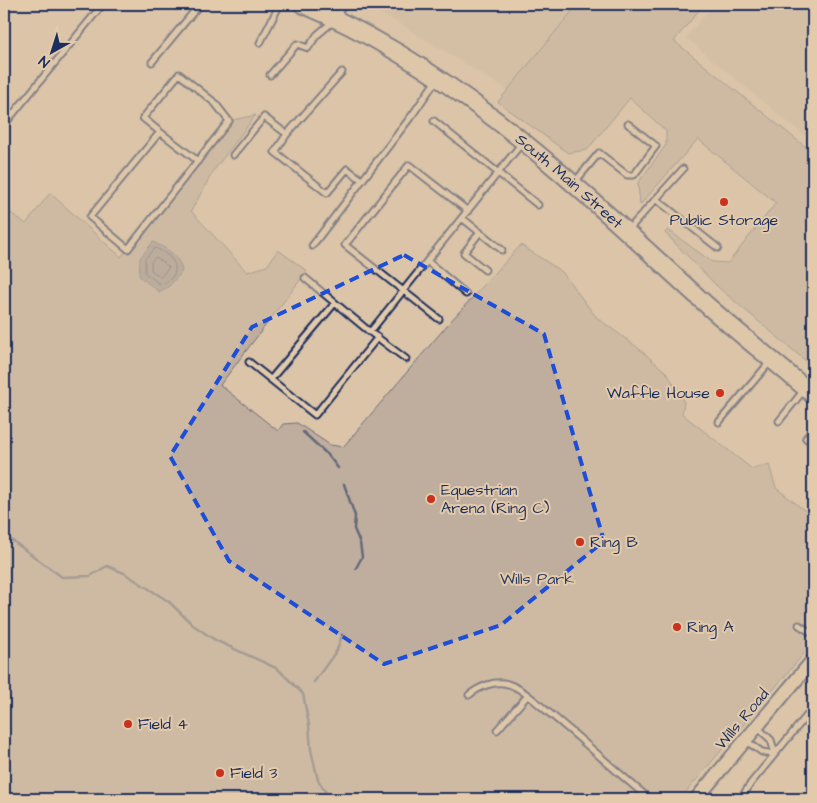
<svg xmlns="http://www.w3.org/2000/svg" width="817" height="803" viewBox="0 0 817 803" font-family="'Architects Daughter',sans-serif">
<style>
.built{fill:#cdb9a3}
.green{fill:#bfae9d;stroke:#6d6e7e}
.water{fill:#978f8e;stroke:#65697b}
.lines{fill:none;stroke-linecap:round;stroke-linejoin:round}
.shore{stroke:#4d5571;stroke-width:1}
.stream{stroke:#65697b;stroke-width:2.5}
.service-casing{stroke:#1b2f5e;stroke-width:9}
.tertiary-casing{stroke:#1b2f5e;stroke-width:16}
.trunk-casing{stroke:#1b2f5e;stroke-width:20}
.service{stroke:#e3caab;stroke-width:5}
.tertiary{stroke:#e3caab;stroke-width:12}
.trunk{stroke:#e3caab;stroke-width:16}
.marked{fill:none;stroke:#1d4ed8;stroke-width:4;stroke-dasharray:10 6;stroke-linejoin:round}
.poi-dot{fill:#c8321e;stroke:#e3caab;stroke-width:2}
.labels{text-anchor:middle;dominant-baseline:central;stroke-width:4;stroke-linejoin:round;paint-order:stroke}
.street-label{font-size:16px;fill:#1b2f5e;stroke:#e3caab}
.poi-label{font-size:16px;fill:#1b2f5e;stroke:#e3caab;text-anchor:start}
.park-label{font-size:16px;fill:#2b3c64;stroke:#e3caab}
</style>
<rect width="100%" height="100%" fill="#dbc4a8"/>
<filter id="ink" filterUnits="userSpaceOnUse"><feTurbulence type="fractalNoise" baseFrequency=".02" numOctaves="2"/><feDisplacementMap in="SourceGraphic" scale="10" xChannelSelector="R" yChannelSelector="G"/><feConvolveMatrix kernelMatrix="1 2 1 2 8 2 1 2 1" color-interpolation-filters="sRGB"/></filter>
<g filter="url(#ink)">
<!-- built -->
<path class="built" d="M358,4H577L509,91L390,18Z
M702,4H813V143L686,38L709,10Z"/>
<!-- green -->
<path class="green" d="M578,4H704L674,41L813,153V367L719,288L665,233L668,230L712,262L728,263L776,203L698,139L640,205L638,183L666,145V131L630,98L587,150L568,153L498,102Z
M256,115L214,170L191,211L247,272L267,266L278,250L307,271L220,385L278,431L283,424L297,423L330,445L343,447L449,323L521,245L562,272L596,317L638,348L667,373L684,402L682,414L752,469L769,465L776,488L813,517V643L680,799H4V208L26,224L50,193L121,257L229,121Z"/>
<!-- water -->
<path class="water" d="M153,242C166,248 181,256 182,272L168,287L159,292L139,276L140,258Z"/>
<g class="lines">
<!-- shore -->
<path class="shore" d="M155,248C176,256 185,274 161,285L145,273V259Z
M156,257L169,267L161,277L151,270V262Z"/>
<!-- stream -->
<path class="stream" d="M303,432L328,455L338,468
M344,484L355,516L354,529L360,543L362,557L356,568
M4,532L6,536L62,577L90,576L107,566L124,573L168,601L193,625L215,640L278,669L303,694L309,725L311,750L318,780L330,799
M314,682L337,650L342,635"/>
<defs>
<path id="service" d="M260,43L280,4
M152,62L200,4
M179,74L215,103L229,121L128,249L90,217L160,132L143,118Z
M270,75L297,44L308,48L317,35L336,19L343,4
M434,121L538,205
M4,125L103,4
M160,132L198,161
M287,134L275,152L327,193L347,169L362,180
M233,155L264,117L287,134L342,72
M574,183L599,153L627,175H634L656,146L628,124
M656,199L683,169
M462,218L502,250
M629,229L656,199L718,248
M480,232L464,253L485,270
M312,246L413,114L437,79
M427,261L466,294
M305,278L370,332
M439,319L345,245L409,165L468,211
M406,359L370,332L522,143
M249,362L315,415L378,337
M271,379L335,303
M779,421L804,390
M719,422L770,362
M813,429L806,438L813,444
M799,625L813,634
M469,695C479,687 494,680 508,684C523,689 536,702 548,712C583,740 615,771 650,799
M497,730L528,695
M746,741L762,752L775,754L771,740L757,727
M743,799L742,797L751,783L813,708"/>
<path id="tertiary" d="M696,799L813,660"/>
<g id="trunk">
<path id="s1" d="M302,4C461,70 584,193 709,307C743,337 779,365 813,395"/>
</g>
</defs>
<!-- service casing -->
<use href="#service" class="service-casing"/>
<!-- tertiary casing -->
<use href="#tertiary" class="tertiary-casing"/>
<!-- trunk casing -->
<use href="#trunk" class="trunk-casing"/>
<!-- service -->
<use href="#service" class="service"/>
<!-- tertiary -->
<use href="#tertiary" class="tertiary"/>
<!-- trunk -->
<use href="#trunk" class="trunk"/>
</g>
</g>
<!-- marked area -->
<path d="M0 0H817V803H0ZM404,255L544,334L604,541L501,625L384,664L229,561L170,456L252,327Z" fill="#dbc4a8" fill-opacity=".55" fill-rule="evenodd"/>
<path class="marked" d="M404,255L544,334L604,541L501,625L384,664L229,561L170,456L252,327Z"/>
<!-- markers -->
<g class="poi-dot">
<circle cx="724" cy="202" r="5"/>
<circle cx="720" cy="393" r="5"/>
<circle cx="431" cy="499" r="5"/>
<circle cx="580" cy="542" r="5"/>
<circle cx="677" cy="627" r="5"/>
<circle cx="128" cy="724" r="5"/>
<circle cx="220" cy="773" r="5"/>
</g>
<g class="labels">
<!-- street labels -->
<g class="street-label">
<text stroke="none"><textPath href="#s1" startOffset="322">South Main Street</textPath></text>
<text transform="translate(742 719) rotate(-50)">Wills Road</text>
</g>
<!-- poi labels -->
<g class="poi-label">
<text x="724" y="220" text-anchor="middle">Public Storage</text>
<text x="710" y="393" text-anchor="end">Waffle House</text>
<text x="441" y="490">Equestrian<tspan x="441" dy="18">Arena (Ring C)</tspan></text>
<text x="590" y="542">Ring B</text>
<text x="687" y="627">Ring A</text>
<text x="138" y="724">Field 4</text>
<text x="230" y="773">Field 3</text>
</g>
<!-- park labels -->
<g class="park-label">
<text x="537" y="579">Wills Park</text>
</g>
</g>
<!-- margin -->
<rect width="817" height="803" fill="none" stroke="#e3caab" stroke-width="20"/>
<rect x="10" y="10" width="797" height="783" fill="none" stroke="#1b2f5e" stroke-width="2" filter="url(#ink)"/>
<!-- north arrow -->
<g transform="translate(52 52) rotate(219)" stroke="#e3caab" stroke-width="4" paint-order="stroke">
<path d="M0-4L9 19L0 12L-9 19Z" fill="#1b2f5e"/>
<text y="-8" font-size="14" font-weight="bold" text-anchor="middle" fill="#1b2f5e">N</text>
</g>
</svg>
